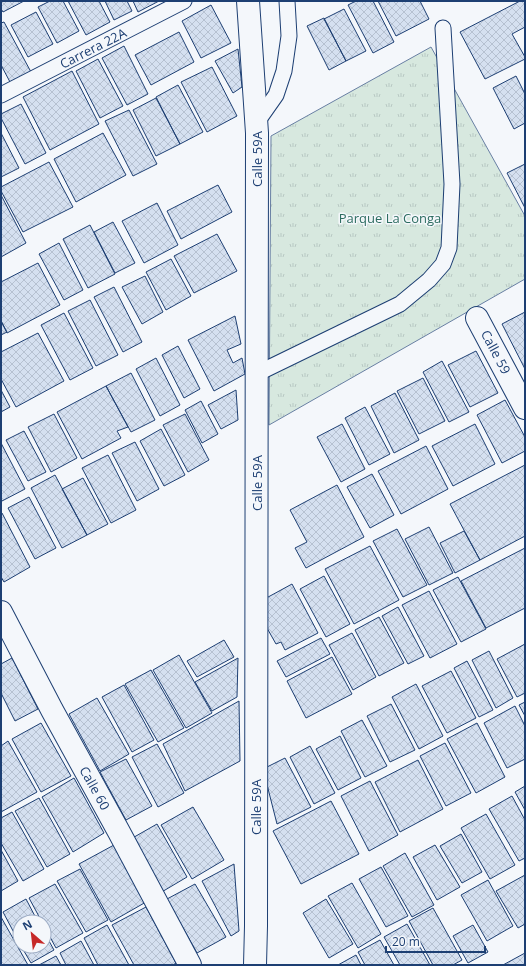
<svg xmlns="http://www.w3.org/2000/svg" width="526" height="966" viewBox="0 0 526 966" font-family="'Open Sans',sans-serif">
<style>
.park{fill:url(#park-tufts);stroke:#687fa3}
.building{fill:url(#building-cross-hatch);stroke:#1d3f73}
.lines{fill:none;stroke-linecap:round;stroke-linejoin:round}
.service-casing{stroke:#1d3f73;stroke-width:17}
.minor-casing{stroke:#1d3f73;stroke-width:24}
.service{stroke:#f4f7fb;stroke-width:15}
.minor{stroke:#f4f7fb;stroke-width:22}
.labels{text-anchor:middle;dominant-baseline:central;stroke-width:3;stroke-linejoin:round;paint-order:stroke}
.street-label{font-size:13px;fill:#1d3f73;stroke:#f4f7fb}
.park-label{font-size:13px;fill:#2c6c60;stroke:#f4f7fb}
</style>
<defs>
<pattern id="park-tufts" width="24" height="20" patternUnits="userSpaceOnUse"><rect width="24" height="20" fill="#d7e8df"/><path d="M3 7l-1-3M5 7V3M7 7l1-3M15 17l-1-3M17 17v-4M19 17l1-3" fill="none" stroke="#b8c8c3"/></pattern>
<pattern id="building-cross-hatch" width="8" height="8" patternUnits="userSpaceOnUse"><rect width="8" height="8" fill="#d5e0f0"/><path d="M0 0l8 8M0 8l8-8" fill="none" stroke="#b6c1d1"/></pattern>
</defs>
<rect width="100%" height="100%" fill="#f4f7fb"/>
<!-- park -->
<path class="park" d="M431,47L525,216V279L269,425L271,136Z"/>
<!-- building -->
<path class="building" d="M1,1H24L3,12L1,9Z
M50,1H63L79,31L57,43L38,7Z
M68,1H99L110,22L86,35Z
M105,1H127L132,11L114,20Z
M133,1H159L138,12Z
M356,1H373L394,42L373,53L348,5Z
M378,1H420L429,19L396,36Z
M520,1H525V27L512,34L525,57V59L485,79L460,32Z
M211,5L231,43L201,58L182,21Z
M344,9L366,51L346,61L324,19Z
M36,12L53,44L28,57L11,25Z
M324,18L346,61L329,70L307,26Z
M4,22L31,72L10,82L1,65V23Z
M179,32L194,62L151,85L135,55Z
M124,46L148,94L127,105L102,58Z
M238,49L242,87L233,93L215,61Z
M98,59L123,106L100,118L76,71Z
M212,67L237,116L207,132L181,82Z
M72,71L99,124L50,150L23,97Z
M516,76L525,94V123L514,129L493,88Z
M178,85L203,132L180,144L156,97Z
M156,98L180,144L156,156L133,110Z
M21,104L46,153L25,164L1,118V114Z
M129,110L157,164L133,176L105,121Z
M1,133L19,168L1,177Z
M103,133L126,175L76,202L54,159Z
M49,162L73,207L23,232L1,191V187Z
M525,164V208L507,173Z
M218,185L232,212L181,239L167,211Z
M1,195L26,243L1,257Z
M157,203L178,245L144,263L122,221Z
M113,222L135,263L115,273L94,232Z
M90,225L115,274L88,288L63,239Z
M217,234L237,271L194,293L174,256Z
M59,243L83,290L64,300L39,254Z
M171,259L191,296L166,310L146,272Z
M38,263L60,305L7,333L1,321V282Z
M145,276L163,312L142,324L122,287Z
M114,287L142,342L123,352L94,297Z
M90,300L118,355L96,366L68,311Z
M525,312V369L502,324Z
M64,313L93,368L70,380L41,325Z
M235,316L241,344L227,350L233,363L242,358L245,374L214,391L188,340Z
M1,321L7,332L1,335Z
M38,333L64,381L16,407L1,379V352Z
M178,346L200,389L184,398L162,355Z
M476,351L498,393L470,407L448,365Z
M156,358L180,405L160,416L136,369Z
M442,361L469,412L449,422L423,372Z
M131,373L155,420L131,432L106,386Z
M423,378L445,421L419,434L397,391Z
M106,386L128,427L117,431L121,438L82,459L57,412Z
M1,390L10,407L1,412Z
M236,390L238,420L221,429L208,405Z
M395,393L419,440L394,453L371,406Z
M505,400L525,437V451L502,463L477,415Z
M201,401L218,434L202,443L185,410Z
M365,407L390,454L369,465L345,418Z
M54,414L77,458L51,472L28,427Z
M185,414L209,460L188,472L163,425Z
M342,424L365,469L341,482L317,437Z
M475,424L495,464L453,486L432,446Z
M161,429L185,475L164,486L140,441Z
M24,431L46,472L28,481L6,440Z
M135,442L159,489L137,501L112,453Z
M1,443L25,489L2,501L1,499Z
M426,446L448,489L401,514L378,471Z
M108,455L136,510L111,523L82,468Z
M525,465V536L480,560L450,504Z
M372,474L394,515L370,528L347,487Z
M55,475L87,535L62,548L31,488Z
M83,478L108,524L87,535L62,489Z
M337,485L364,537L306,568L295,548L307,542L290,510Z
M29,497L56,548L35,559L8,508Z
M2,513L30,567L4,582L1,577V514Z
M429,527L453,573L429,585L405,539Z
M397,529L427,585L403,597L373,541Z
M464,531L480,560L455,573L440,543Z
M370,546L399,600L354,624L325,569Z
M525,548V608L486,628L461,581Z
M324,576L350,624L326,637L300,589Z
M458,577L486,629L461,642L433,590Z
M292,584L318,633L285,650L281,642L276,644L263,621L268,618L259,602Z
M429,591L457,644L430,658L402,605Z
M398,607L424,656L408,664L382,616Z
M379,617L404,663L379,676L355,630Z
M352,633L376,677L353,690L329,645Z
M321,638L330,654L286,677L277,661Z
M224,640L234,657L197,677L187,661Z
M525,644V693L517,697L497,659Z
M489,651L513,698L496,708L472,660Z
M179,655L212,713L186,728L153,670Z
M332,657L352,694L306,718L287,681Z
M12,658L38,709L15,721L1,693V664Z
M238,658L237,697L212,711L195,682Z
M467,661L493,710L479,717L454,668Z
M151,670L184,728L158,742L125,684Z
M451,671L476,718L447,733L422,686Z
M416,684L443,736L419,749L392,697Z
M124,685L154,740L132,752L102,697Z
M97,698L129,754L100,771L69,714Z
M239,701L240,761L185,791L163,744Z
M525,702V716L519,705Z
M391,704L415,750L390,762L367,716Z
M515,706L525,726V759L507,768L484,723Z
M362,720L387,766L365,777L341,731Z
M41,723L71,776L41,792L12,739Z
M477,723L505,777L476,793L447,739Z
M340,736L361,778L338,790L316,749Z
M8,741L37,792L1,812V746Z
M445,743L471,793L446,806L420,756Z
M157,744L184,793L158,807L132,757Z
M310,746L335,793L314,804L290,757Z
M285,758L311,807L277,824L263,769Z
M126,759L152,806L126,820L100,772Z
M418,760L443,809L400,832L375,782Z
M74,778L104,833L73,852L42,797Z
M370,781L398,835L369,851L341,796Z
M525,786V810L515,792Z
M512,796L525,820V858L519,861L489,809Z
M39,798L70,854L47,867L15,811Z
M331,801L359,854L301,884L273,831Z
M193,807L224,860L192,879L161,825Z
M12,812L44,869L23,881L1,843V818Z
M486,814L515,865L490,879L461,828Z
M157,824L187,877L160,893L129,840Z
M461,834L482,872L462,883L440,846Z
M114,845L146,902L111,922L79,864Z
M435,845L460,887L437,900L413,857Z
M1,850L18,881L1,891Z
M405,853L434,905L412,917L383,866Z
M234,864L239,931L231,936L202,881Z
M381,867L408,916L386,927L359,879Z
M80,869L108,920L86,932L57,881Z
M525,875V924L518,928L496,891Z
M488,880L513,926L487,941L461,895Z
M352,883L381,934L358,948L328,896Z
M55,884L83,933L56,948L44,926V922H42L29,898Z
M195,884L226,937L197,953L167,899Z
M26,899L38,922H20V944L3,912Z
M326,899L353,944L329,958L303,913Z
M146,907L176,963L173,965H134L112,925Z
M433,908L462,960L453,965H433L409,921Z
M1,917L28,965H1Z
M407,924L430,965H400L384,937Z
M107,925L129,965H98L84,938Z
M473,925L488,952L468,963L453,936Z
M44,932L54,950L31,963L21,946H44Z
M380,940L394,965H365L358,952Z
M81,941L94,965H66L60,953Z
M525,953V965H503Z
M356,955L361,965H338Z
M56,956L61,965H39Z"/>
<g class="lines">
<defs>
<path id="service" d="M1,95L184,1
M257,122L276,95L284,71L289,36L287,1
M256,374L400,304L429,280L443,264L449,248L452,184L443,28"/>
<path id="minor" d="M248,1L257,133L256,926L255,965
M477,318L525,408
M1,612L52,710L119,832L190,965"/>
</defs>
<!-- service casing -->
<use href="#service" class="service-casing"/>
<!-- minor casing -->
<use href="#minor" class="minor-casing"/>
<!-- service -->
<use href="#service" class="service"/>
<!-- minor -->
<use href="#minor" class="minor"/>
</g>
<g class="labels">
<!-- street labels -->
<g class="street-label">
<text transform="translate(93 48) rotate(-27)">Carrera 22A</text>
<text transform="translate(257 159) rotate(-90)">Calle 59A</text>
<text transform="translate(496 352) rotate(62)">Calle 59</text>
<text transform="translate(257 483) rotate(-90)">Calle 59A</text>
<text transform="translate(95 788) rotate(61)">Calle 60</text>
<text transform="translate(256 807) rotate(-90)">Calle 59A</text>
</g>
<!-- park labels -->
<g class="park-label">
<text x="390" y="218">Parque La Conga</text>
</g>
</g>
<!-- border -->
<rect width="526" height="966" fill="none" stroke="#1d3f73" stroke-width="4"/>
<!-- north arrow -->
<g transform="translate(32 934) rotate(332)"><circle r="19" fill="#f4f7fb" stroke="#9eadc5"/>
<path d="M0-3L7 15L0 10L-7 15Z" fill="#c62828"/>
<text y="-6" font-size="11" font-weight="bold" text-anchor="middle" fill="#1d3f73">N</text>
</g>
<!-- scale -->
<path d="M386 946v6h99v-6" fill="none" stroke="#1d3f73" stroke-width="2"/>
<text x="392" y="946" font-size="12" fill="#1d3f73" stroke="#f4f7fb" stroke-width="3" paint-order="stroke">20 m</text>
</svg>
